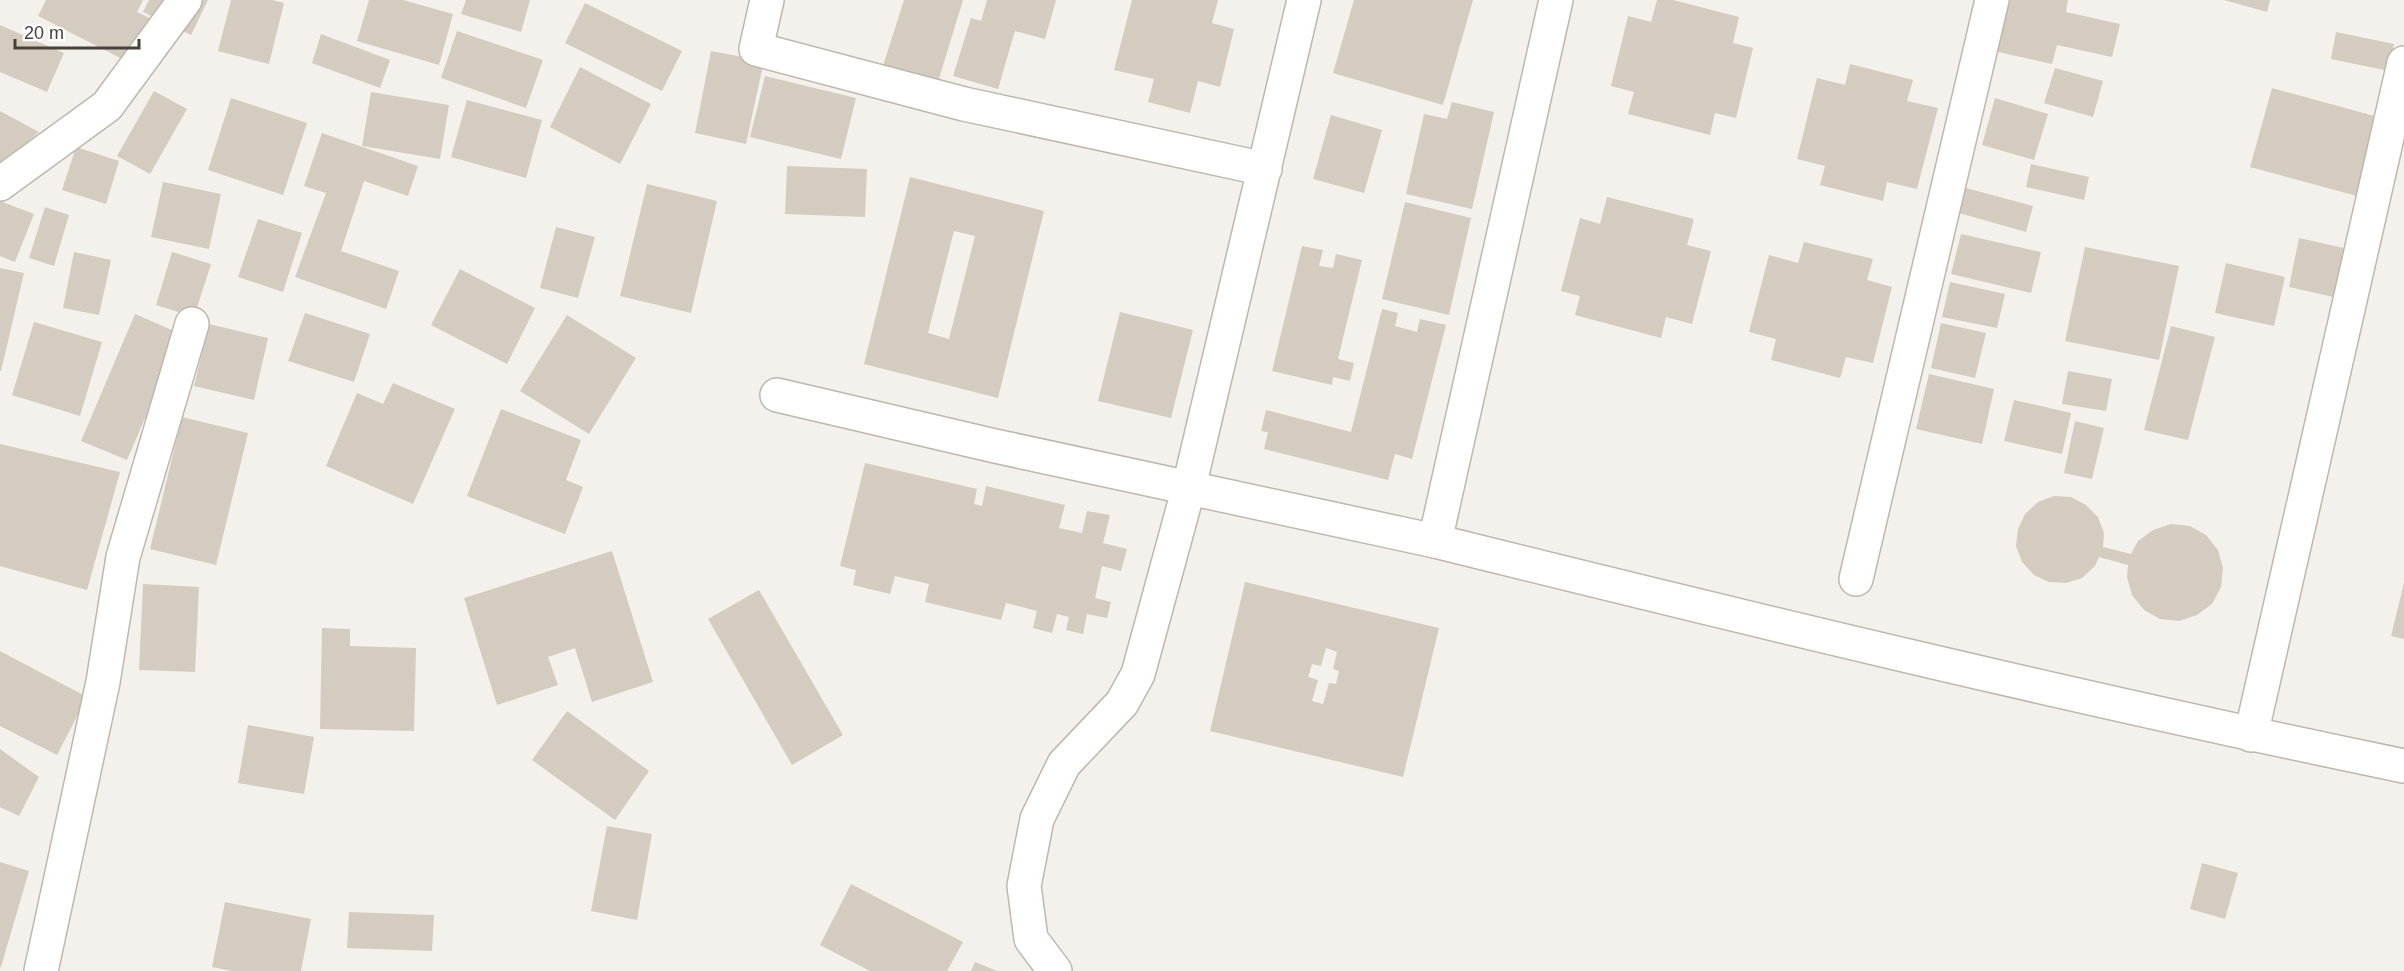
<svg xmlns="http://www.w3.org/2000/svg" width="2404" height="971" viewBox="0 0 2404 971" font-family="Arial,sans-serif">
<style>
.building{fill:#d4ccc1;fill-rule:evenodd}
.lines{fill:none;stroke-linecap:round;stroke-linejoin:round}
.minor-casing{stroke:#beb7ae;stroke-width:36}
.tertiary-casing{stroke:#beb7ae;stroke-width:36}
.minor{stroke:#fff;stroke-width:33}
.tertiary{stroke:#fff;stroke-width:33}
</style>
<rect width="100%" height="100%" fill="#f4f0eb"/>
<!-- building -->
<path class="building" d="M46,0H143L137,12L164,25L142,69L38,16Z
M149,0H208L191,35L143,12Z
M231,0H272L284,3L269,64L218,51Z
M369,0H403L453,14L439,65L357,41Z
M466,0H530L521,32L461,14Z
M904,0H963L938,82L883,66Z
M987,0H1056L1045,39L1015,31L998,89L953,76L971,18L981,21Z
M1132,0H1218L1212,23L1234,29L1220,87L1198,81L1190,113L1148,102L1154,79L1114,70Z
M1354,0H1473L1443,105L1333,73Z
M1657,0H1673L1739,17L1733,43L1753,48L1736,118L1715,113L1710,135L1628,114L1634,92L1611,86L1628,16L1651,22Z
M2005,0H2068L2066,12L2120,24L2112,57L2057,45L2052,64L1994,51Z
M2224,0H2270L2267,12Z
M585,3L682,51L662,91L565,43Z
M0,25L64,53L47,92L0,72Z
M457,31L543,60L526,108L441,78Z
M2336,32L2394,44L2389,71L2331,59Z
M321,34L390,60L380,88L312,63Z
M711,51L764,61L746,144L695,133Z
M1850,64L1913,80L1907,101L1938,108L1917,189L1887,182L1883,201L1820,185L1825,166L1797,159L1817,78L1845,85Z
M580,67L651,104L620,164L550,127Z
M2055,68L2103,81L2093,117L2044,103Z
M765,76L856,98L841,159L750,137Z
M2272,88L2378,117L2357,196L2250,167Z
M154,91L187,109L150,174L117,156Z
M371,92L449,105L440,159L362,146Z
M231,98L307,123L283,195L208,170Z
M1995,98L2048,114L2034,160L1982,145Z
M467,100L542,120L526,178L451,157Z
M1452,102L1494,112L1472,209L1406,194L1424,114L1447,119Z
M0,111L39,132L0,167Z
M1331,115L1382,130L1364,193L1313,179Z
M322,133L418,166L408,196L364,181L341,251L399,271L386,309L295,277L326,193L304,186Z
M76,147L119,161L106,204L62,190Z
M2031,164L2089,177L2084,200L2026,187Z
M787,166L867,169L865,217L785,214Z
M910,177L1044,211L998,398L864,364ZM954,231L975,236L949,339L928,333Z
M163,182L221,194L209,249L151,237Z
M647,184L717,201L691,313L620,296Z
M1966,188L2033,206L2026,232L1959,213Z
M1607,197L1694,219L1687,245L1711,251L1692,324L1666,317L1661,338L1575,315L1580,296L1561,291L1580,218L1600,224Z
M0,201L34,214L15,262L0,256Z
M1405,202L1471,218L1449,315L1382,299Z
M45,207L69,215L54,266L29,258Z
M258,219L302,233L283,292L238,277Z
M556,227L595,237L578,298L540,288Z
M1961,234L2041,252L2031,293L1951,274Z
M2299,238L2353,250L2342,299L2289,287Z
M1804,242L1873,259L1867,280L1892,287L1873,363L1846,357L1840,378L1771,360L1776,339L1749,332L1769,255L1798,263Z
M1302,246L1323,250L1319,266L1333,268L1336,254L1362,260L1338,359L1354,363L1350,381L1333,377L1332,385L1272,371Z
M2085,247L2179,266L2159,360L2065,341Z
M74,252L111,260L99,315L63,308Z
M172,252L211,264L194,317L156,305Z
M2226,263L2285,277L2274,326L2215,313Z
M0,268L24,273L1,371H0Z
M460,269L535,308L507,364L431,325Z
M1950,282L2005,294L1997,328L1942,317Z
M1382,309L1398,313L1395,326L1417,332L1420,319L1446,325L1412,459L1395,454L1388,480L1264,449L1268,432L1261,431L1266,410L1351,432Z
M1120,312L1193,330L1171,418L1098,401Z
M305,313L370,334L354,382L288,361Z
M135,314L181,334L127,460L81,441Z
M567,315L636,358L589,434L520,391Z
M34,322L102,342L80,416L12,395Z
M1941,323L1986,333L1975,378L1931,368Z
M209,324L268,338L254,400L194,386Z
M2171,326L2215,337L2188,440L2144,430Z
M2068,371L2112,379L2106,411L2062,404Z
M1929,374L1994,389L1982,444L1916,429Z
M393,383L455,409L413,504L326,466L357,393L383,404Z
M2014,400L2071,413L2062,454L2004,441Z
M501,409L581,440L566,480L583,487L565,534L467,496Z
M182,417L248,433L216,565L150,549Z
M2075,421L2104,428L2092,479L2064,473Z
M0,444L120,472L87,590L0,566Z
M865,463L977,489L974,504L982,506L986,486L1065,505L1059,528L1082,533L1087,511L1110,515L1103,543L1127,549L1121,571L1102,566L1095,598L1111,602L1107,618L1087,614L1083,634L1066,630L1069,617L1057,614L1052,633L1033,628L1037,611L1006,603L1001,620L925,602L929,584L895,576L890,594L853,585L856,570L840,566Z
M2054,496L2071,497L2086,505L2098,517L2104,533L2103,547L2131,554L2138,541L2153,530L2171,524L2190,526L2206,535L2218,550L2223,568L2221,587L2212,604L2197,615L2179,621L2160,619L2144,610L2132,595L2127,577L2128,565L2099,557L2095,566L2082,578L2066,583L2049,582L2034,575L2022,562L2016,546L2018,529L2025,514L2038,502Z
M612,551L653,682L592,702L575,648L548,657L558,685L497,705L464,598Z
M1245,582L1439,628L1403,777L1210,731ZM1326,648L1337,652L1333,669L1339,671L1336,684L1329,683L1323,704L1312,701L1318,680L1308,677L1312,664L1321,666Z
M2404,583V639L2391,636Z
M143,584L199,587L195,672L139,670Z
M759,590L843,735L792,765L708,619Z
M322,628L350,629V646L416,648L414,731L320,729Z
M0,651L87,697L57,755L0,726Z
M567,711L649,771L615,820L532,760Z
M248,725L314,737L304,794L238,783Z
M0,749L39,777L19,816L0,807Z
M607,826L652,834L637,920L591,911Z
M0,862L29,871L1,967H0Z
M2202,863L2238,873L2225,919L2190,909Z
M851,884L963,942L947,971H870L820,945Z
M225,902L311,919L301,971H232L212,967Z
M349,912L434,915L432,951L347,948Z
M975,962L997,971H971Z"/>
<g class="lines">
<defs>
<path id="minor" d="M767,0L756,49L964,104L1265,169
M0,184L107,106L185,0
M777,395L995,446L1435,541
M1856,579L1992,0
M2251,735L2404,63
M41,971L103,682L123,557L192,324
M1055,971L1031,939L1024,886L1037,819L1064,764L1122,703L1138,674L1189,487L1304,0"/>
<path id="tertiary" d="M1556,0L1435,541C1757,621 2079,699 2404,766"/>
</defs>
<!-- minor casing -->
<use href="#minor" class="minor-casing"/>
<!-- tertiary casing -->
<use href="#tertiary" class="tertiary-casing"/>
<!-- minor -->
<use href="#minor" class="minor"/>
<!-- tertiary -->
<use href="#tertiary" class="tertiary"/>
</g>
<!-- scale -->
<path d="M15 39v9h124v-9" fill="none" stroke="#474139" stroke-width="3"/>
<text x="24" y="39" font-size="18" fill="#474139" stroke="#ffffff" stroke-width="4.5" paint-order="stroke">20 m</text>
</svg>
